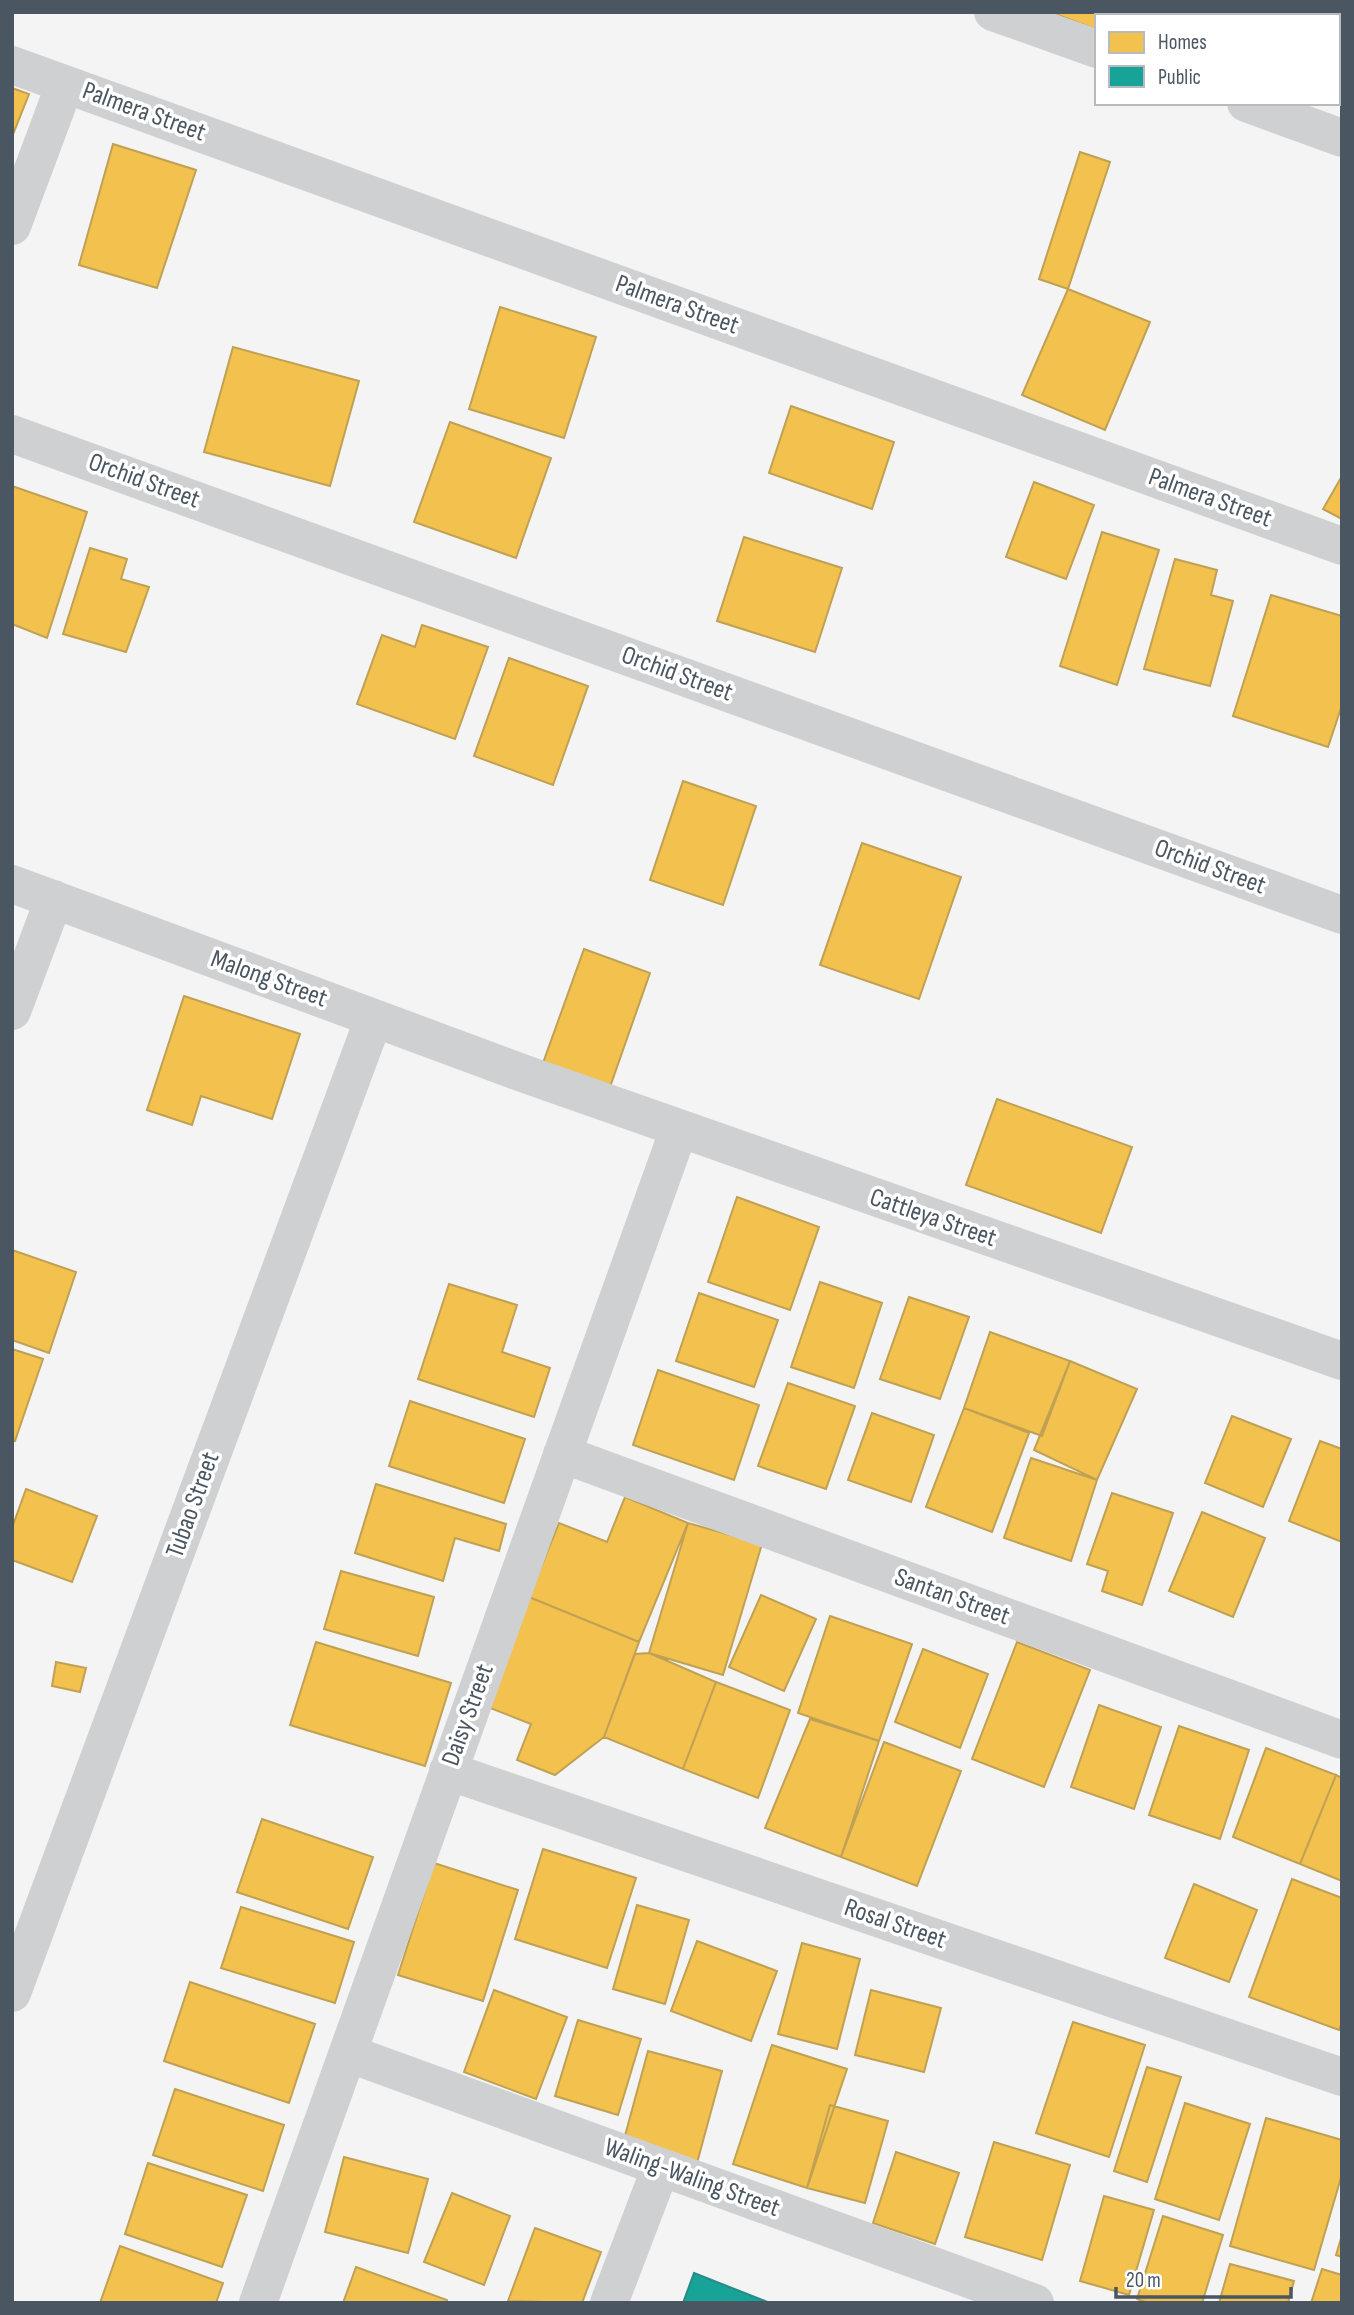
<svg xmlns="http://www.w3.org/2000/svg" width="1354" height="2315" viewBox="0 0 1354 2315" font-family="'Sofia Sans Condensed',sans-serif">
<style>
.homes{fill:#f2c14e;stroke:#c0a154;stroke-width:2}
.public{fill:#17a398;stroke:#268c88;stroke-width:2}
.lines{fill:none;stroke-linecap:round;stroke-linejoin:round}
.street{stroke:#ced0d2;stroke-width:38}
.labels{text-anchor:middle;dominant-baseline:central;stroke-width:7;stroke-linejoin:round;paint-order:stroke}
.street-label{font-size:26px;fill:#4a5661;stroke:#fff}
</style>
<rect width="100%" height="100%" fill="#f4f4f4"/>
<!-- homes -->
<path class="homes" d="M1050,12H1110L1109,16H1097V30Z
M1211,12H1312L1311,16H1210Z
M12,88L29,94L12,137Z
M113,144L196,170L157,288L79,265Z
M1080,152L1110,162L1068,289L1039,279Z
M1068,289L1150,322L1105,430L1022,395Z
M500,307L596,337L564,438L469,409Z
M233,347L359,381L330,486L204,452Z
M791,406L894,442L872,509L769,473Z
M450,422L551,458L516,558L414,522Z
M1342,476V519L1323,509Z
M1034,482L1094,505L1066,579L1006,557Z
M12,486L87,512L47,638L12,624Z
M1102,532L1159,550L1117,685L1060,666Z
M744,537L842,568L815,652L717,621Z
M90,548L127,559L121,579L149,587L126,652L63,634Z
M1175,559L1217,570L1211,595L1233,601L1210,686L1144,669Z
M1271,595L1342,616V705L1328,747L1233,716Z
M422,625L488,647L455,739L357,704L382,635L415,647Z
M509,658L588,686L553,785L474,756Z
M683,781L756,806L723,905L650,880Z
M862,843L961,877L919,999L820,965Z
M584,949L650,973L610,1087L543,1063Z
M184,996L300,1034L272,1119L201,1096L192,1125L147,1110Z
M997,1099L1132,1147L1101,1233L966,1185Z
M737,1197L819,1227L790,1310L708,1282Z
M12,1250L76,1272L49,1353L12,1340Z
M820,1282L882,1303L854,1388L791,1367Z
M449,1284L517,1305L502,1352L550,1368L534,1417L418,1379Z
M699,1293L778,1320L754,1387L676,1361Z
M909,1297L969,1317L940,1399L880,1379Z
M990,1332L1070,1361L1042,1436L964,1408Z
M12,1349L43,1359L15,1441L12,1440Z
M1070,1361L1137,1389L1097,1480L1034,1450Z
M658,1370L759,1405L734,1480L633,1445Z
M788,1383L855,1406L826,1489L758,1466Z
M410,1401L525,1439L504,1503L389,1466Z
M964,1408L1029,1433L992,1532L926,1507Z
M872,1413L934,1435L911,1502L848,1480Z
M1232,1416L1291,1439L1263,1507L1205,1483Z
M1320,1441L1342,1449V1542L1289,1521Z
M1031,1458L1097,1480L1071,1561L1004,1538Z
M376,1484L506,1524L499,1551L455,1538L443,1581L355,1553Z
M26,1489L97,1516L72,1582L12,1560V1528Z
M1112,1493L1173,1513L1142,1605L1102,1591L1108,1571L1087,1564Z
M625,1497L688,1523L639,1642L529,1597L559,1523L607,1542Z
M1202,1512L1265,1538L1233,1617L1169,1591Z
M688,1523L762,1544L723,1675L649,1653Z
M341,1571L434,1597L418,1656L324,1629Z
M761,1595L816,1619L784,1691L729,1667Z
M529,1597L639,1642L604,1737L555,1775L517,1760L531,1724L485,1706Z
M830,1616L912,1644L879,1741L798,1713Z
M316,1642L451,1683L425,1766L290,1725Z
M1017,1642L1090,1670L1044,1787L972,1759Z
M923,1649L988,1674L960,1748L895,1722Z
M649,1653L716,1682L683,1769L604,1737L635,1654Z
M56,1662L86,1668L80,1692L52,1686Z
M716,1682L790,1710L758,1798L683,1769Z
M1099,1705L1161,1727L1134,1809L1071,1787Z
M810,1719L879,1741L841,1857L765,1828Z
M1179,1726L1249,1750L1220,1839L1149,1815Z
M884,1742L961,1771L917,1886L841,1857Z
M1266,1748L1336,1775L1300,1864L1233,1837Z
M1336,1775L1342,1778V1881L1300,1864Z
M262,1819L373,1857L348,1929L237,1892Z
M543,1849L636,1878L607,1968L515,1939Z
M434,1863L518,1890L483,2001L398,1975Z
M1292,1879L1342,1898V2022L1339,2030L1249,1997Z
M1194,1884L1257,1910L1229,1982L1165,1958Z
M637,1905L689,1920L665,2004L613,1989Z
M241,1907L354,1942L335,2003L221,1968Z
M697,1941L777,1971L751,2041L671,2011Z
M802,1943L860,1959L837,2049L778,2034Z
M190,1982L315,2024L289,2103L164,2061Z
M494,1990L567,2017L536,2099L464,2072Z
M871,1990L941,2008L924,2072L855,2055Z
M578,2020L641,2039L618,2115L555,2096Z
M1073,2022L1145,2045L1109,2157L1036,2133Z
M772,2045L847,2069L807,2188L733,2164Z
M648,2051L722,2071L697,2163L623,2143Z
M1147,2067L1181,2077L1147,2182L1114,2171Z
M175,2089L284,2125L263,2191L153,2155Z
M1185,2103L1250,2124L1219,2220L1155,2199Z
M830,2105L888,2121L865,2203L807,2188Z
M1266,2118L1342,2140V2174L1314,2270L1230,2246Z
M994,2142L1070,2165L1042,2260L965,2237Z
M896,2152L959,2173L935,2244L873,2223Z
M344,2157L428,2179L408,2253L325,2232Z
M148,2163L247,2195L222,2267L125,2234Z
M452,2193L510,2216L484,2285L424,2262Z
M1104,2196L1154,2210L1129,2295L1080,2281Z
M1163,2216L1223,2235L1202,2303H1148L1137,2299Z
M535,2228L601,2252L582,2303L508,2301Z
M1342,2235V2257L1336,2255Z
M120,2246L223,2283L216,2303H100Z
M1230,2264L1294,2281L1288,2303H1219Z
M356,2267L447,2300L446,2303H343Z
M1322,2269L1342,2275V2303H1311Z"/>
<!-- public -->
<path class="public" d="M694,2273L770,2303H683Z"/>
<g class="lines">
<!-- street -->
<path class="street" d="M993,12L1097,49
M12,65L1342,546
M1246,103L1342,138
M12,226L65,84
M12,434L1342,915
M12,884L525,1074L1342,1361
M12,1011L54,899
M562,1454L1342,1740
M448,1771L1342,2077
M12,1993L374,1018
M350,2054L1035,2303
M258,2303L679,1129
M609,2303L661,2167"/>
</g>
<g class="labels">
<!-- street labels -->
<g class="street-label">
<text transform="translate(144 112) rotate(20)">Palmera Street</text>
<text transform="translate(677 305) rotate(20)">Palmera Street</text>
<text transform="translate(144 481) rotate(20)">Orchid Street</text>
<text transform="translate(1210 498) rotate(20)">Palmera Street</text>
<text transform="translate(677 674) rotate(20)">Orchid Street</text>
<text transform="translate(1210 867) rotate(20)">Orchid Street</text>
<text transform="translate(269 979) rotate(20)">Malong Street</text>
<text transform="translate(933 1218) rotate(19)">Cattleya Street</text>
<text transform="translate(193 1505) rotate(-70)">Tubao Street</text>
<text transform="translate(952 1597) rotate(20)">Santan Street</text>
<text transform="translate(468 1715) rotate(-70)">Daisy Street</text>
<text transform="translate(895 1924) rotate(19)">Rosal Street</text>
<text transform="translate(692 2178) rotate(20)">Waling-Waling Street</text>
</g>
</g>
<!-- border -->
<rect width="1354" height="2315" fill="none" stroke="#4a5661" stroke-width="28"/>
<!-- legend -->
<rect x="1095" y="14" width="245" height="91" fill="#ffffff" stroke="#b7bbc0" stroke-width="2"/>
<rect x="1109" y="32" width="35" height="21" fill="#f2c14e" stroke="#b7bbc0" stroke-width="2"/>
<text x="1158" y="49" font-size="21" fill="#4a5661">Homes</text>
<rect x="1109" y="66" width="35" height="21" fill="#17a398" stroke="#b7bbc0" stroke-width="2"/>
<text x="1158" y="84" font-size="21" fill="#4a5661">Public</text>
<!-- scale -->
<path d="M1116 2287v10h175v-10" fill="none" stroke="#4a5661" stroke-width="3.5"/>
<text x="1126" y="2287" font-size="21" fill="#4a5661" stroke="#ffffff" stroke-width="5" paint-order="stroke">20 m</text>
</svg>
